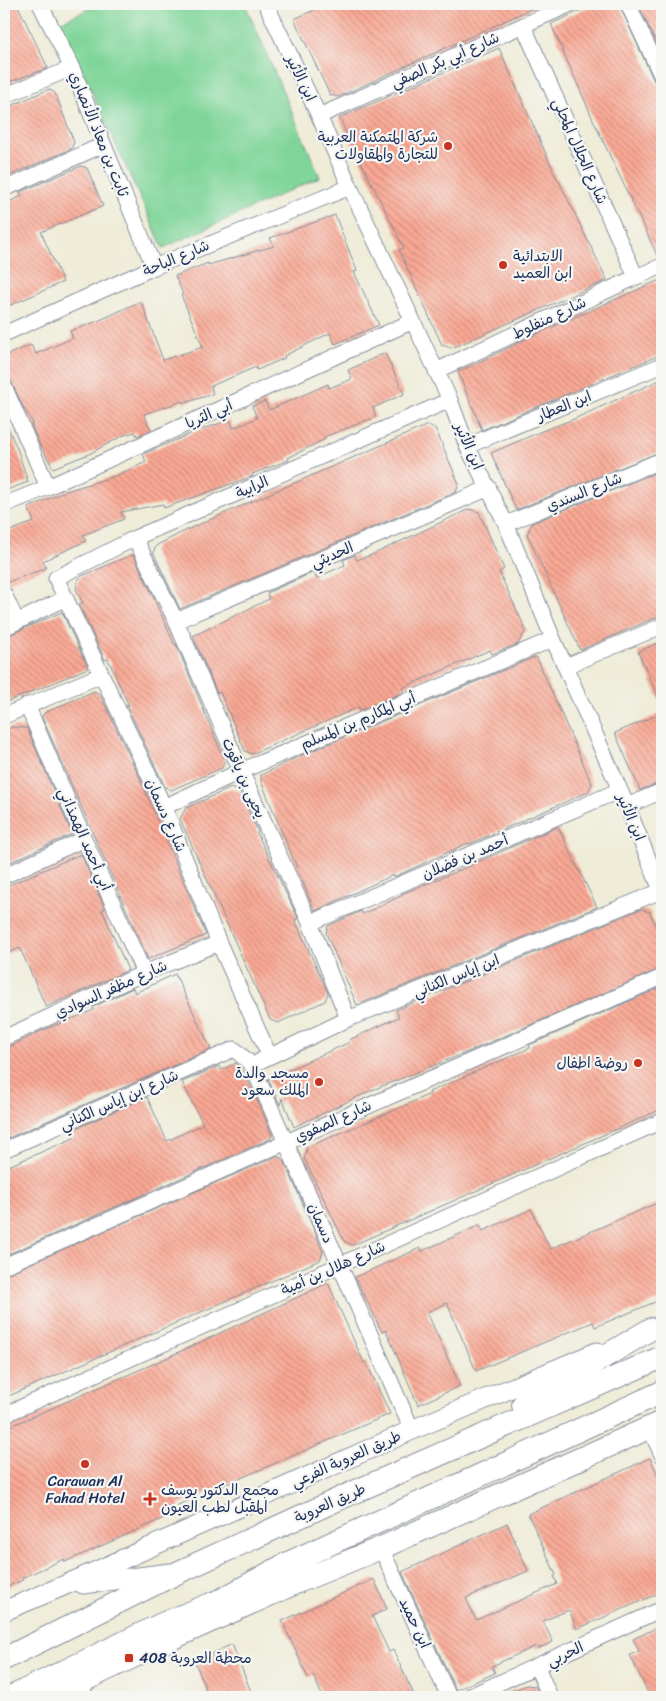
<svg xmlns="http://www.w3.org/2000/svg" width="666" height="1701" viewBox="0 0 666 1701" font-family="Sriracha,'Playpen Sans Arabic',sans-serif">
<style>
.green{fill:#7fd599;stroke:#4d827c}
.building{fill:url(#building-back-hatch)}
.lines{fill:none;stroke-linecap:round;stroke-linejoin:round}
.minor-casing{stroke:#858e9b;stroke-width:17}
.tertiary-casing{stroke:#858e9b;stroke-width:21}
.primary-casing{stroke:#858e9b;stroke-width:24}
.minor{stroke:#fff;stroke-width:15}
.tertiary{stroke:#fff;stroke-width:19}
.primary{stroke:#fff;stroke-width:22}
.poi-dot{fill:#c8321e;stroke:#f6f6f2;stroke-width:2}
.labels{text-anchor:middle;dominant-baseline:central;stroke-width:4.5;stroke-linejoin:round;paint-order:stroke}
.street-label{font-size:15px;fill:#1b2f5e;stroke:#f6f6f2}
.poi-label{font-size:15px;fill:#1b2f5e;stroke:#f6f6f2;text-anchor:end}
</style>
<defs>
<pattern id="building-back-hatch" width="6" height="6" patternUnits="userSpaceOnUse" patternTransform="scale(1.25)"><rect width="6" height="6" fill="#fba994"/><path d="M-1 5l2 2M0 0l6 6M5-1l2 2" fill="none" stroke="#ca8a7c"/></pattern>
</defs>
<rect width="100%" height="100%" fill="#f6f6f2"/>
<filter id="ink" filterUnits="userSpaceOnUse"><feTurbulence type="fractalNoise" baseFrequency=".02" numOctaves="2"/><feDisplacementMap in="SourceGraphic" scale="10" xChannelSelector="R" yChannelSelector="G"/><feConvolveMatrix kernelMatrix="1 2 1 2 8 2 1 2 1" color-interpolation-filters="sRGB"/></filter>
<filter id="wash" filterUnits="userSpaceOnUse"><feTurbulence type="fractalNoise" baseFrequency=".0096" numOctaves="4" result="noise"/><feDisplacementMap in="SourceGraphic" scale="20" xChannelSelector="R" yChannelSelector="G"/><feGaussianBlur stdDeviation="1.12" result="paint"/><feColorMatrix in="noise" values="0 0 0 0 0 0 0 0 0 0 0 0 0 0 0 0 0 1.4 0 .05"/><feComposite in="paint" operator="in"/></filter>
<g filter="url(#wash)">
<rect width="100%" height="100%" fill="#efecd8"/>
<!-- green -->
<path class="green" d="M100,4H245L320,177L163,248L60,22Z"/>
<g id="blocks">
<!-- building -->
<path class="building" d="M4,4H17L48,68L4,84Z
M328,4H542L338,97L330,95L294,19Z
M595,4H619L654,81L657,85L662,86V257H658L595,124L551,24Z
M638,4H662V55Z
M499,48L557,179H558L607,280L452,348L442,345L399,250L404,248L339,118Z
M49,89L55,93L74,142L71,149L4,178V109Z
M81,166L87,168L103,206L41,232L63,282L4,308V204L22,196L20,192Z
M335,215L357,271L354,272L379,325L335,344L330,333L284,356L285,358L257,370L256,367L211,386L213,394L184,403L183,401L144,414L151,430L137,436L135,432L124,435L89,454L53,468L38,441L31,424L33,423L24,409L10,379L4,363V356L31,345L36,354L73,338L70,331L98,321L141,301L163,360L203,347L181,295L183,294L175,276L208,263V265L274,246L270,238Z
M662,279V354L482,430L458,372L541,332Z
M385,353L404,394L373,408L376,417L324,437L325,439L288,458L289,460L252,474L253,476L164,508L163,504L121,512L124,519L83,535L86,541L43,561L46,568L8,582L4,571V533L34,522L28,508L63,492L115,476L146,462L143,454L197,431L230,420L233,428L257,418L252,406L265,401L269,410L328,384L329,388L352,379L348,370Z
M662,379V451L516,510L491,453L542,431L574,419Z
M4,418L18,451L28,482L4,491Z
M428,425L435,428L459,484L456,492L180,609L153,552L157,545L193,527Z
M662,470V615L580,650L527,534L532,523Z
M469,509L479,512L504,569L499,572L526,630L518,644L492,654L490,650L402,688L404,692L360,710L359,707L252,754L245,751L220,692L217,693L193,636L269,599L267,593L314,572L316,578L345,565L343,560L355,555L357,560L374,554Z
M131,555L134,556L155,600L154,599L175,645L176,644L225,761L222,768L171,790L165,787L126,704L129,706L108,659L105,660L79,604L83,603L76,589L78,580L82,576Z
M62,612L88,668L46,686L4,703V637Z
M662,641V705L638,652Z
M535,657L537,658L592,784L588,792L469,844L468,843L394,877L393,875L315,911L261,781V775L302,755Z
M94,691L100,694L138,774L206,935L148,959L42,717L44,713Z
M662,713V782L640,790L615,733Z
M12,727L27,728L72,834L4,865V731Z
M231,788L240,792L258,832L257,833L298,918L295,920L328,993L325,1001L278,1023L270,1020L180,819L186,808Z
M558,827L597,907L357,1005L326,933L328,926L361,911L363,914L403,895L402,894L477,863V862Z
M81,854L105,909L102,910L128,970L46,1007L20,948L4,955V887Z
M641,909L650,912L662,942V968L470,1051L370,1091L294,1127L282,1098L280,1105L268,1079L350,1042L349,1040L399,1017L396,1010Z
M175,974L211,1049L4,1140V1050L41,1031L94,1010L93,1007L133,988L135,993Z
M662,987V1109L353,1245L344,1241L304,1158L307,1147L388,1113L430,1094L429,1092L530,1048L529,1045Z
M236,1063L244,1071L272,1135L270,1139L4,1256V1168L74,1138L70,1131L147,1097L167,1141L203,1124L182,1082L219,1066L221,1070Z
M277,1156L284,1160L314,1230L323,1252L320,1260L4,1398V1275Z
M662,1201V1299L595,1327L593,1322L476,1371L447,1303L427,1312L460,1386L418,1405L386,1330L382,1332L355,1277L420,1248L422,1251L480,1225L483,1231L531,1209L550,1249Z
M328,1283L364,1363L366,1362L390,1414L178,1505L180,1511L65,1562L64,1559L22,1578L23,1580L4,1588V1429L164,1359Z
M650,1458L662,1485V1592L577,1629L569,1610L543,1621L553,1642L537,1649L536,1646L492,1666L495,1673L456,1690L402,1572L507,1523L528,1571L466,1598L476,1620L557,1584L554,1576L556,1575L528,1514Z
M374,1579L387,1609L372,1616L389,1652L393,1650L415,1697H323L313,1675L308,1678L282,1621Z
M662,1625V1688L649,1695L630,1655L639,1651L633,1639Z
M232,1644L253,1697H209L195,1662Z
M527,1685L535,1686L540,1697H497V1696Z"/>
</g>
</g>
<g filter="url(#ink)">
<use href="#blocks" fill-opacity="0" stroke="#858e9b" stroke-width="1"/>
<g class="lines">
<defs>
<path id="minor" d="M40,4L72,68L154,267
M266,4L319,116L350,187L450,400L467,446L506,524L553,639L627,806L662,893
M628,4L662,77
M523,25L636,277
M4,96L72,68
M319,116L571,4
M4,189L103,145
M4,334L154,267L350,187
M436,371L636,277L662,266
M4,386L48,487
M467,446L662,365
M4,505L48,487L413,321
M506,524L662,460
M135,538L176,621L241,771L310,923L348,1019
M4,594L17,622
M176,621L489,488
M4,628L66,598
M566,666L662,626
M27,705L84,839L144,973
M4,716L101,675
M627,806L662,791
M164,807L241,771L553,639
M4,876L84,839
M310,923L620,790
M4,1038L144,973L219,943
M269,1055L219,943L164,807L56,578L135,538L450,400
M260,1061L348,1019L661,891
M4,1150L234,1049L252,1065L412,1430
M4,1266L662,977
M4,1415L662,1121
M650,1428L662,1455
M381,1548L449,1697
M537,1667L550,1697
M79,1683L86,1697
M468,1697L662,1609"/>
<path id="tertiary" d="M83,1584L170,1573
M4,1611L63,1586L412,1430L597,1352"/>
<path id="primary" d="M523,1405L651,1329
M4,1659L179,1572L352,1493L662,1357
M11,1697L162,1624L221,1600L286,1564L662,1392
M49,1697L164,1642L300,1581L381,1548L662,1422"/>
</defs>
<!-- minor casing -->
<use href="#minor" class="minor-casing"/>
<!-- tertiary casing -->
<use href="#tertiary" class="tertiary-casing"/>
<!-- primary casing -->
<use href="#primary" class="primary-casing"/>
<!-- minor -->
<use href="#minor" class="minor"/>
<!-- tertiary -->
<use href="#tertiary" class="tertiary"/>
<!-- primary -->
<use href="#primary" class="primary"/>
</g>
</g>
<!-- markers -->
<g class="poi-dot">
<circle cx="448" cy="146" r="5"/>
<circle cx="503" cy="265" r="5"/>
<circle cx="638" cy="1063" r="5"/>
<circle cx="319" cy="1082" r="5"/>
<circle cx="85" cy="1464" r="5"/>
<path d="M147.5 1491.5h5v5h5v5h-5v5h-5v-5h-5v-5h5z"/>
<rect x="124" y="1653" width="10" height="10" rx="2.5"/>
</g>
<g class="labels">
<!-- street labels -->
<g class="street-label">
<text transform="translate(445 60) rotate(-24)">شارع أبي بكر الصفي</text>
<text transform="translate(301 78) rotate(64)">ابن الأثير</text>
<text transform="translate(99 134) rotate(68)">ثابت بن معاذ الأنصاري</text>
<text transform="translate(580 151) rotate(66)">شارع الجلال المحلي</text>
<text transform="translate(176 258) rotate(-23)">شارع الباحة</text>
<text transform="translate(549 318) rotate(-25)">شارع منفلوط</text>
<text transform="translate(564 406) rotate(-22)">ابن العطار</text>
<text transform="translate(209 414) rotate(-24)">أبي الثريا</text>
<text transform="translate(469 446) rotate(66)">ابن الأثير</text>
<text transform="translate(252 487) rotate(-24)">الرابية</text>
<text transform="translate(584 492) rotate(-22)">شارع السندي</text>
<text transform="translate(332 555) rotate(-23)">الحديثي</text>
<text transform="translate(358 721) rotate(-23)">أبي المكارم بن المسلم</text>
<text transform="translate(244 778) rotate(66)">يحيى بن ياقوت</text>
<text transform="translate(166 815) rotate(66)">شارع دسمان</text>
<text transform="translate(631 817) rotate(67)">ابن الأثير</text>
<text transform="translate(85 839) rotate(66)">أبي أحمد الهمذاني</text>
<text transform="translate(465 857) rotate(-23)">أحمد بن فضلان</text>
<text transform="translate(456 976) rotate(-22)">ابن إياس الكناني</text>
<text transform="translate(111 989) rotate(-24)">شارع مظفر السوادي</text>
<text transform="translate(119 1100) rotate(-24)">شارع ابن إياس الكناني</text>
<text transform="translate(333 1121) rotate(-24)">شارع الصفوي</text>
<text transform="translate(321 1223) rotate(66)">دسمان</text>
<text transform="translate(333 1268) rotate(-24)">شارع هلال بن أمية</text>
<text transform="translate(346 1459) rotate(-24)">طريق العروبة الفرعي</text>
<text transform="translate(330 1503) rotate(-24)">طريق العروبة</text>
<text transform="translate(415 1623) rotate(65)">ابن حميد</text>
<text transform="translate(565 1654) rotate(-25)">الحربي</text>
</g>
<!-- poi labels -->
<g class="poi-label">
<text x="438" y="137">شركة المتمكنة العربية<tspan x="438" dy="17">للتجارة والمقاولات</tspan></text>
<text x="513" y="256" text-anchor="start">الابتدائية<tspan x="513" dy="17">ابن العميد</tspan></text>
<text x="628" y="1063">روضة اطفال</text>
<text x="309" y="1073">مسجد والدة<tspan x="309" dy="17">الملك سعود</tspan></text>
<text x="85" y="1481" text-anchor="middle">Carawan Al<tspan x="85" dy="17">Fahad Hotel</tspan></text>
<text x="161" y="1490" text-anchor="start">مجمع الدكتور يوسف<tspan x="161" dy="17">المقبل لطب العيون</tspan></text>
<text x="139" y="1658" text-anchor="start">محطة العروبة 408</text>
</g>
</g>
<!-- margin -->
<rect width="666" height="1701" fill="none" stroke="#f6f6f2" stroke-width="20"/>
</svg>
